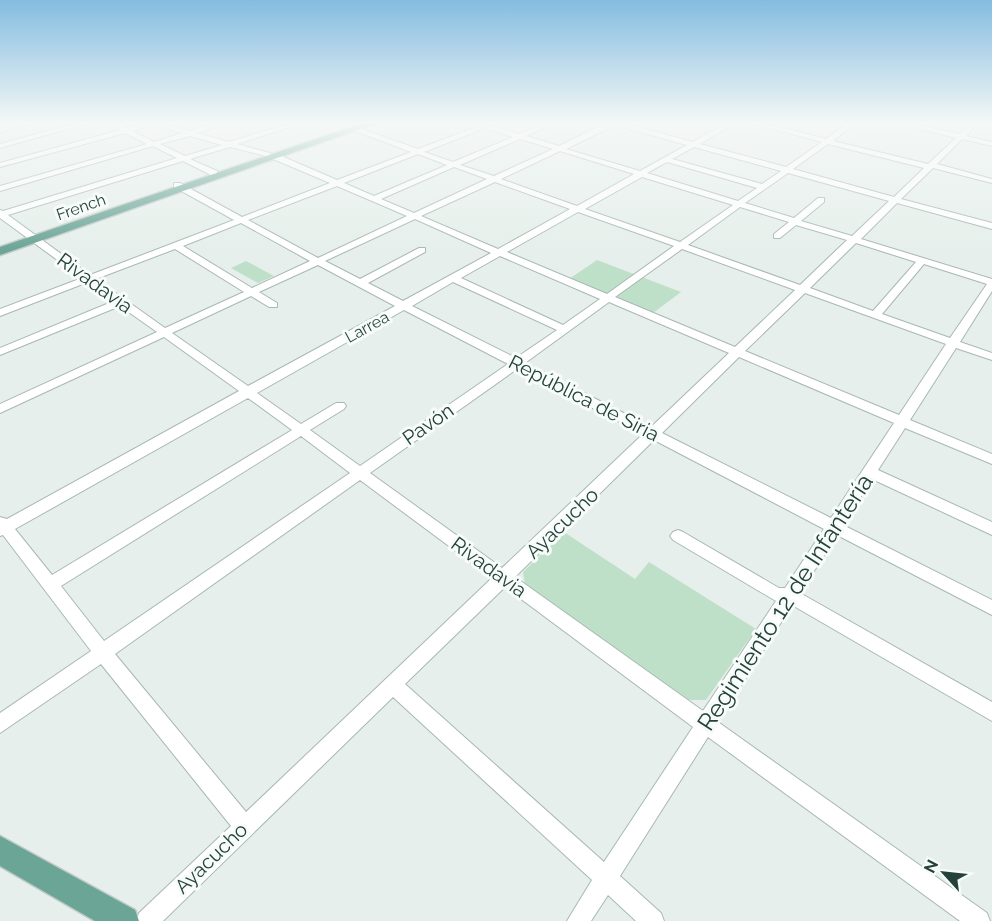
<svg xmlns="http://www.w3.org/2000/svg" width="992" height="921" viewBox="0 0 992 921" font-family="Raleway,sans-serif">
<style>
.green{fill:#bfe0c8}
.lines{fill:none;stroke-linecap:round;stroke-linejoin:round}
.minor-casing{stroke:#a8b8b2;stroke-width:2}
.major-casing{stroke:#c2cac8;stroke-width:3}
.minor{fill:#fff;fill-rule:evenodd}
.major{fill:#6aa596;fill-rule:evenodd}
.labels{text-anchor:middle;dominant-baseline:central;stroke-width:6;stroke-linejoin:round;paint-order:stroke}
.far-street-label{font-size:16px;fill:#24423a;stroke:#f7fbf9}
.street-label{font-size:20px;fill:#24423a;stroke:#f7fbf9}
.near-street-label{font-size:24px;fill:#24423a;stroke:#f7fbf9}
</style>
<rect width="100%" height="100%" fill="#e6efeb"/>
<!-- green -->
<path class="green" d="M597,260L681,292L649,316L566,281Z
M246,261L274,276L258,283L231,268Z
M564,532L635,579L649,562L756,629L706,700H689L525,584L523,572Z"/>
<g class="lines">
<defs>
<path id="minor" d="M22,122H35L0,132V128Z
M80,122H92L0,148V144Z
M105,122H114L127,128L146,122H161L190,131L220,122H232L197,133L229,142L294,122H306L237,144L270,153V157L230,147L190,159L217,171V175H211L183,161L8,215L90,275L234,220L174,187V183H180L242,217L330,183L273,159V155H279L337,180L411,152L331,122H342L418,149L479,126L469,122H480L519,134L546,122H556L526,136L559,146L608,122H620L693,142L728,122H737L700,144L786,167L822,142L747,122H760L826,139L849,122H857L833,141L928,164L956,138L893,122H907L959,134L972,122H979L966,136L992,142V146L962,139L937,164L992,179V183L933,168L901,199L992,223V229L897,203L861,239L992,279V291L960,342L992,353V360L956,348L910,420L992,454V464L905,428L878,470L992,522V535L872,479L843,525L992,600V615L837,535L800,593L992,702V721L792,605L718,722L987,913L990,921H960L708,737L620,876L661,913L664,921H636L608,895L591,921H567L592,880L393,697L163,921H136L139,913L231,826L101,664L0,733V713L91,651L3,535L0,536V517L7,519L239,391L164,337L0,413V404L157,332L120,306L0,355V348L114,301L88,282L0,316V309L82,278L0,218V210L3,211L177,158L153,146L0,191V186L147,144L125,133L0,167V163L120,130ZM153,125L182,133L154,142L132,131ZM615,125L687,145L640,171L566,149ZM485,128L513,137L453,162L424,152ZM190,136L222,145L185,156L160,144ZM520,139L553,149L494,176L460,165ZM828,144L924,168L894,197L793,169ZM694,147L781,171L762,184L672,159ZM560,151L634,174L577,206L501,179ZM418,154L447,165L374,196L344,183ZM667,162L757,188L738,201L647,173ZM454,167L487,179L414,213L381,199ZM788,173L889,201L852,236L801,221L824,202V198H818L794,218L745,203ZM642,177L733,205L680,242L585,209ZM495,182L570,209L498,249L421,216ZM337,186L407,216L318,258L248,220ZM740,207L789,222L774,234V238H780L796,225L847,240L800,285L688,245ZM578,212L674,246L607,294L507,252ZM415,219L491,253L403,301L368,283L425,252V248H419L360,279L325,261ZM241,223L310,261L252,288L183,246ZM856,243L916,262L873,311L810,288ZM175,249L244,292L165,328L96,279ZM682,249L795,290L735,347L615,297ZM500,256L600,299L563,325L461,278ZM924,264L987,284L950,338L882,314ZM318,265L395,306L248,386L172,333L251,296L269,307H277V303L259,292ZM453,282L557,330L516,358L412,306ZM805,293L946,344L899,415L745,351ZM609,302L729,353L651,427L525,363ZM404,310L508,364L360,466L310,430L344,409L346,406L344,403H336L301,424L257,393ZM739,357L894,423L831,518L662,433ZM517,369L643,434L502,568L370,473ZM248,398L292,430L52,575L15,529ZM301,436L350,473L104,641L61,586ZM654,440L824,529L785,588H779L683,532L678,530L673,532L670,536L673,540L776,601L703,711L515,577ZM360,480L492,578L246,812L115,654ZM505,587L693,727L604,862L405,684Z"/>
<path id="major" d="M366,122H380L0,255V247Z
M0,836L135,910L139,921H95L0,866Z"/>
</defs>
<!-- minor casing -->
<use href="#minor" class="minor-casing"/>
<!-- major casing -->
<use href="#major" class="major-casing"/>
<!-- minor -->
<use href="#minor" class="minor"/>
<!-- major -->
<use href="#major" class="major"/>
</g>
<!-- sky -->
<linearGradient id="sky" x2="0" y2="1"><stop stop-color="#84bce0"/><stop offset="0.49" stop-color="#f4f8f6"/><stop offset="1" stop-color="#f4f8f6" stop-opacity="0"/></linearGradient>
<rect width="992" height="251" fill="url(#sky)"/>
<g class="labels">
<!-- far-street labels -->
<g class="far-street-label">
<text transform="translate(81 207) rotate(-19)">French</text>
<text transform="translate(367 327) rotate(-29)">Larrea</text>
</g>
<!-- street labels -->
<g class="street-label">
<text transform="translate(95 283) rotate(36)">Rivadavia</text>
<text transform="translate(584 398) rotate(27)">República de Siria</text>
<text transform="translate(428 424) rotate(-35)">Pavón</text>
<text transform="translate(562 523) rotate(-44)">Ayacucho</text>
<text transform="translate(489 567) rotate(36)">Rivadavia</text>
<text transform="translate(211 858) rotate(-44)">Ayacucho</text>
</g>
<!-- near-street labels -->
<g class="near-street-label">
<text transform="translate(785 602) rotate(-57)">Regimiento 12 de Infantería</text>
</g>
</g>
<!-- north arrow -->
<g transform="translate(944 873) rotate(297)" stroke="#f7fbf9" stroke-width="4.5" paint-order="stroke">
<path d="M0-4.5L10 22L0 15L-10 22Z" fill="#24423a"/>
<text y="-9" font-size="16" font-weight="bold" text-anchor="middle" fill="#24423a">N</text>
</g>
</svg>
